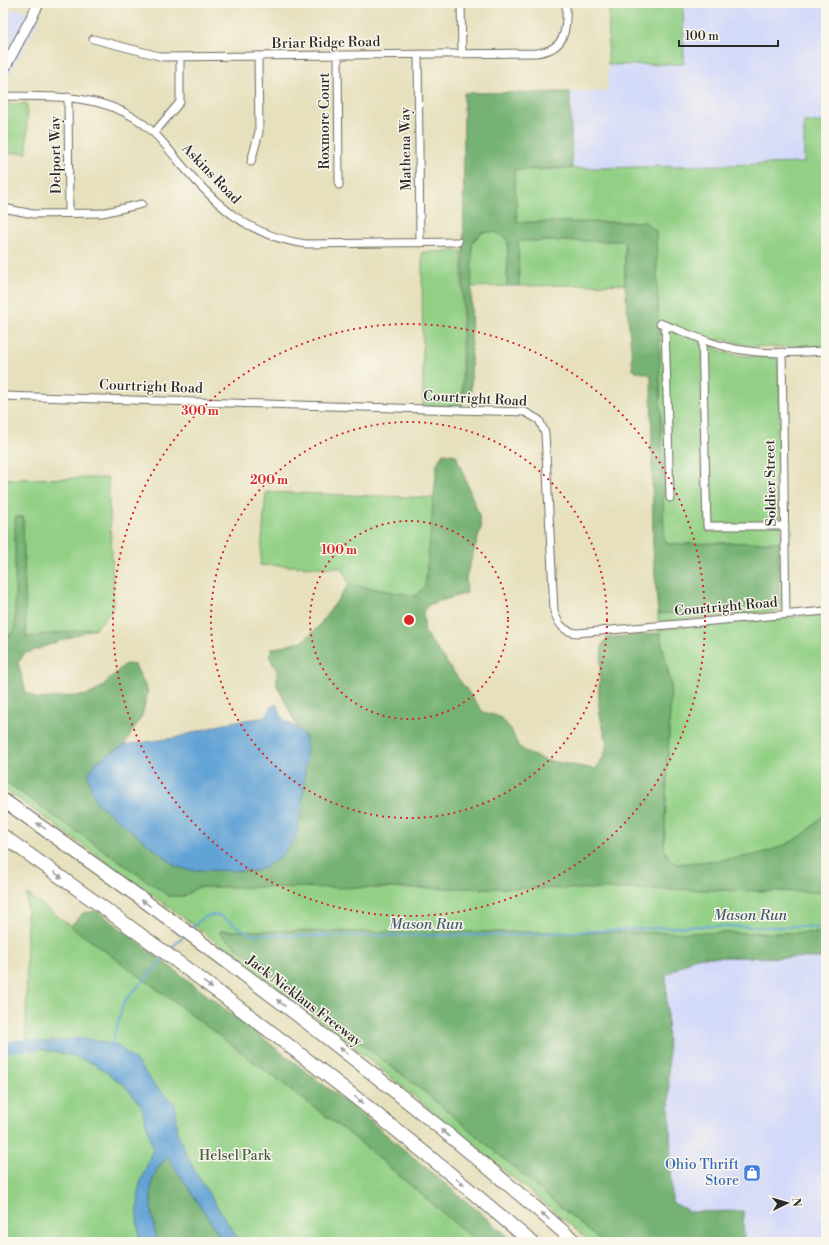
<svg xmlns="http://www.w3.org/2000/svg" width="829" height="1245" viewBox="0 0 829 1245" font-family="'Libre Bodoni',serif">
<style>
.built{fill:#d3d9f9}
.green{fill:#93d086;stroke:#5f7e58}
.forest{fill:#76b273;stroke:#506e4f}
.water{fill:#62a3d5;stroke:#466780}
.lines{fill:none;stroke-linecap:round;stroke-linejoin:round}
.stream{stroke:#62a3d5;stroke-width:2}
.river{stroke:#62a3d5;stroke-width:12}
.street-casing{stroke:#6c6a5e;stroke-width:9}
.secondary-casing{stroke:#6c6a5e;stroke-width:12}
.highway-casing{stroke:#6c6a5e;stroke-width:15}
.street{stroke:#fff;stroke-width:7}
.secondary{stroke:#fff;stroke-width:10}
.highway{stroke:#fff;stroke-width:13}
.oneway{fill:#a0a0a0}
.ring{fill:none;stroke:#d62828;stroke-width:2;stroke-dasharray:2 4}
.labels{text-anchor:middle;dominant-baseline:central;stroke-width:3;stroke-linejoin:round;paint-order:stroke}
.street-label{font-size:14px;fill:#2b2b2b;stroke:#fbf7ec}
.park-label{font-size:14px;fill:#4a5d46;stroke:#fbf7ec}
.shop-label{font-size:14px;fill:#366cbe;stroke:#fbf7ec;text-anchor:end}
.water-label{font-size:15px;font-style:italic;fill:#415b6f;stroke:#fbf7ec}
.centre{fill:#d62828;stroke:#fbf7ec;stroke-width:2}
.ring-label{font-size:12px;text-anchor:middle;font-weight:bold;fill:#d62828;stroke:#fbf7ec;stroke-width:3;stroke-linejoin:round;paint-order:stroke}
</style>
<rect width="100%" height="100%" fill="#fbf7ec"/>
<filter id="ink" filterUnits="userSpaceOnUse"><feTurbulence type="fractalNoise" baseFrequency=".025" numOctaves="2"/><feDisplacementMap in="SourceGraphic" scale="8" xChannelSelector="R" yChannelSelector="G"/><feConvolveMatrix kernelMatrix="1 2 1 2 8 2 1 2 1" color-interpolation-filters="sRGB"/></filter>
<filter id="wash" filterUnits="userSpaceOnUse"><feTurbulence type="fractalNoise" baseFrequency=".012" numOctaves="4" result="noise"/><feDisplacementMap in="SourceGraphic" scale="16" xChannelSelector="R" yChannelSelector="G"/><feGaussianBlur stdDeviation="0.9" result="paint"/><feColorMatrix in="noise" values="0 0 0 0 0 0 0 0 0 0 0 0 0 0 0 0 0 1.4 0 .05"/><feComposite in="paint" operator="in"/></filter>
<g filter="url(#wash)">
<rect width="100%" height="100%" fill="#e6e0bd"/>
<!-- built -->
<path class="built" d="M683,3H826V122H804V163L572,168L570,92L608,91V65L684,64Z
M3,9L26,11L40,18L3,86Z
M696,957L826,958V1242H744L743,1211L690,1212L672,1202L666,975Z"/>
<!-- green -->
<path class="green" d="M609,3H683L684,64L608,65Z
M27,103V153H3V104Z
M804,122H826V346L775,347L751,346L720,339L715,349L736,355L774,358L779,360L782,608L779,611L658,622V614L778,603V542L668,544L664,539L656,231L645,222L517,223L514,170L804,163Z
M483,232H496L508,241L507,286L471,287L472,242Z
M518,241H625V284L519,286Z
M462,251V407L423,406L422,252Z
M108,478L114,600L112,611L96,628L26,638L23,517H15V628L5,640H3V479Z
M266,492L435,498L426,586L415,596L349,584L343,568L260,565Z
M826,614V814C815,821 809,832 798,838C762,860 717,860 676,864L670,860L664,850L671,685L659,629Z
M3,780L169,896H184L198,887L649,889L826,892V933L220,931V934L427,1094L602,1242H591L343,1038L206,934L3,788Z
M27,894L145,980L355,1138L477,1242H3V1049L26,1044Z"/>
<!-- forest -->
<path class="forest" d="M570,92L572,168L514,170L517,222H645L656,231L664,539L668,544L778,542V603L658,614L653,550L651,375L633,370L625,284V241H518L519,286H507L508,241L496,232H482L472,242L471,392L463,393L464,93Z
M443,453L456,455L479,515L481,528L466,577L467,593L430,604L423,611L425,633L483,712L500,717L511,729L518,746L529,754L545,760L595,769C617,745 600,732 599,706C598,686 601,665 602,645L607,638L659,633L671,685L664,849L670,860L676,864C717,860 762,860 798,838C809,832 815,821 826,814V892L649,889L198,887L184,896H169L3,780V640H6L15,628V517H23L26,637L96,628L24,654L18,663L26,692L38,699L88,695L99,689L125,664L135,665L148,692L142,716L124,745L96,762L177,867L191,870L257,871L306,737L297,727L277,685V671L269,656L272,649L303,641L318,627L349,584L415,596L425,586L437,464Z
M98,911L365,1117L515,1242H477L355,1138L145,980L70,926L83,913Z
M220,931L826,933V958L696,957L666,975L672,1202L690,1212L743,1211L744,1242H602L427,1094L220,934Z
M168,1157L224,1242H157C152,1215 142,1176 168,1157Z"/>
<!-- water -->
<path class="water" d="M273,705H277C279,710 281,717 284,720C295,728 305,730 307,745L302,808L296,837L279,859L257,871L191,870L177,867L97,803L92,792L88,775L96,762L124,745L174,738L231,722L266,717Z
M83,1038L117,1045L138,1063L156,1087L175,1104L178,1136L194,1170L240,1242H224L168,1157C142,1175 152,1216 157,1242H140L137,1220L139,1186L153,1149L141,1105L123,1084L94,1064L74,1056L19,1045Z"/>
<g class="lines">
<!-- stream -->
<path class="stream" d="M190,930L201,919L211,915L220,916L250,934L300,936L513,935L696,926L778,927L800,926L826,929
M169,951L184,935
M111,1046L124,1002L164,958"/>
<!-- river -->
<path class="river" d="M3,1049L19,1045H35"/>
</g>
</g>
<g filter="url(#ink)">
<g class="lines">
<defs>
<path id="street" d="M461,3L462,54
M93,39L163,57L536,53C567,50 567,28 566,3
M418,55L420,243
M338,56L339,185
M3,96C49,97 94,93 135,118C153,129 167,147 180,163C217,206 248,236 306,244L458,242
M68,97L69,213
M154,133L180,102V57
M251,162L259,132L258,57
M3,208L33,214L102,213L142,204
M660,323C687,333 714,346 742,350C770,355 799,352 826,351
M665,325L670,498
M702,339L707,526H785
M782,352L786,614
M3,396L525,412L539,420L545,433L554,611C558,624 564,632 577,633L826,611"/>
<path id="secondary" d="M3,71L39,3"/>
<path id="highway" d="M3,800C200,938 394,1083 575,1242
M3,836C184,964 363,1097 531,1242"/>
</defs>
<!-- street casing -->
<use href="#street" class="street-casing"/>
<!-- secondary casing -->
<use href="#secondary" class="secondary-casing"/>
<!-- highway casing -->
<use href="#highway" class="highway-casing"/>
<!-- street -->
<use href="#street" class="street"/>
<!-- secondary -->
<use href="#secondary" class="secondary"/>
<!-- highway -->
<use href="#highway" class="highway"/>
</g>
<!-- one-way arrows -->
<defs><path id="oneway-solid" d="M-6-.8H1V-3.2L6.5 0L1 3.2V.8H-6Z"/></defs>
<g class="oneway">
<use href="#oneway-solid" transform="translate(41 826) rotate(-145)"/>
<use href="#oneway-solid" transform="translate(58 875) rotate(36)"/>
<use href="#oneway-solid" transform="translate(146 903) rotate(-144)"/>
<use href="#oneway-solid" transform="translate(208 985) rotate(37)"/>
<use href="#oneway-solid" transform="translate(281 1003) rotate(-142)"/>
<use href="#oneway-solid" transform="translate(344 1051) rotate(-141)"/>
<use href="#oneway-solid" transform="translate(359 1100) rotate(39)"/>
<use href="#oneway-solid" transform="translate(445 1133) rotate(-140)"/>
<use href="#oneway-solid" transform="translate(460 1182) rotate(39)"/>
<use href="#oneway-solid" transform="translate(545 1216) rotate(-140)"/>
</g>
</g>
<!-- distance rings -->
<g class="ring">
<circle cx="409" cy="620" r="99"/>
<circle cx="409" cy="620" r="198"/>
<circle cx="409" cy="620" r="296"/>
</g>
<!-- icons -->
<defs>
<symbol id="shop-square" viewBox="-11 -11 22 22"><rect x="-9" y="-9" width="18" height="18" rx="4" fill="#3f7fe0" stroke="#fbf7ec"/><path d="M-5-2.5h2.3a2.7 3.5 0 0 1 5.4 0H5L5.5 6h-11ZM-1.5-2.5h3a1.5 2.3 0 0 0-3 0Z" fill="#fff"/></symbol>
</defs>
<g fill-rule="evenodd">
<use href="#shop-square" x="742" y="1163" width="20" height="20"/>
</g>
<g class="labels">
<!-- street labels -->
<g class="street-label">
<text transform="translate(326 43) rotate(-1)">Briar Ridge Road</text>
<text transform="translate(325 121) rotate(-90)">Roxmore Court</text>
<text transform="translate(406 149) rotate(-91)">Mathena Way</text>
<text transform="translate(56 155) rotate(-91)">Delport Way</text>
<text transform="translate(211 174) rotate(46)">Askins Road</text>
<text transform="translate(151 387) rotate(2)">Courtright Road</text>
<text transform="translate(475 399) rotate(3)">Courtright Road</text>
<text transform="translate(771 483) rotate(-91)">Soldier Street</text>
<text transform="translate(726 607) rotate(-5)">Courtright Road</text>
<text transform="translate(304 1001) rotate(37)">Jack Nicklaus Freeway</text>
</g>
<!-- park labels -->
<g class="park-label">
<text x="235" y="1156">Helsel Park</text>
</g>
<!-- shop labels -->
<g class="shop-label">
<text x="739" y="1165">Ohio Thrift<tspan x="739" dy="16">Store</tspan></text>
</g>
<!-- water labels -->
<g class="water-label">
<text x="750" y="915">Mason Run</text>
<text x="426" y="924">Mason Run</text>
</g>
</g>
<circle cx="409" cy="620" r="6" class="centre"/>
<g class="ring-label">
<text x="200" y="415">300 m</text>
<text x="269" y="484">200 m</text>
<text x="339" y="554">100 m</text>
</g>
<!-- margin -->
<rect width="829" height="1245" fill="none" stroke="#fbf7ec" stroke-width="16"/>
<!-- north arrow -->
<g transform="translate(787 1203) rotate(85)" stroke="#fbf7ec" stroke-width="3" paint-order="stroke">
<path d="M0-3L7 15L0 10L-7 15Z" fill="#2b2b2b"/>
<text y="-6" font-size="11" font-weight="bold" text-anchor="middle" fill="#2b2b2b">N</text>
</g>
<!-- scale -->
<path d="M679 40v6h99v-6" fill="none" stroke="#2b2b2b" stroke-width="2"/>
<text x="685" y="40" font-size="12" fill="#2b2b2b" stroke="#fbf7ec" stroke-width="3" paint-order="stroke">100 m</text>
</svg>
